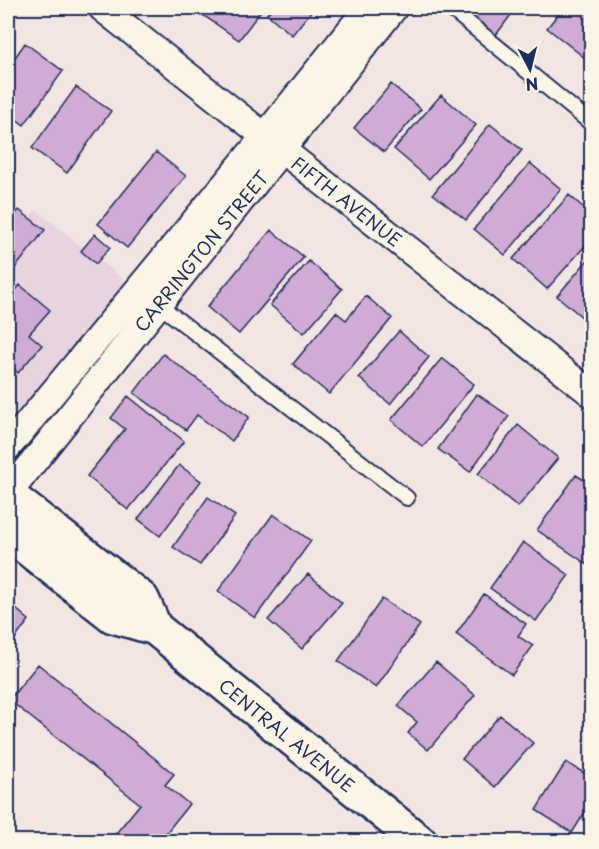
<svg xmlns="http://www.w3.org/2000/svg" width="599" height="849" viewBox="0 0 599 849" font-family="'Playpen Sans',sans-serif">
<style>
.built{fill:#e8d4de}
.building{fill:#d0abd4;stroke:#1b2f5e;stroke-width:1.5}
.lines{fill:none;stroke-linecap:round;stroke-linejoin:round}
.service-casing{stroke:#1b2f5e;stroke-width:18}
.minor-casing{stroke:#1b2f5e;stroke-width:30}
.secondary-casing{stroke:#1b2f5e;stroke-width:38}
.service{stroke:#fcf5e5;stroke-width:14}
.minor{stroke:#fcf5e5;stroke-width:26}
.secondary{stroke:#fcf5e5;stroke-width:33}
.labels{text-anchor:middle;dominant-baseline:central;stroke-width:4.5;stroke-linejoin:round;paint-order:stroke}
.street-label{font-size:18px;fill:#1b2f5e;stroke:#fcf5e5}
</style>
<rect width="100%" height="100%" fill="#f3e6e2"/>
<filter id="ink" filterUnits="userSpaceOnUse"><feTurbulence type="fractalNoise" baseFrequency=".0167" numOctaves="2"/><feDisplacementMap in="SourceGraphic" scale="12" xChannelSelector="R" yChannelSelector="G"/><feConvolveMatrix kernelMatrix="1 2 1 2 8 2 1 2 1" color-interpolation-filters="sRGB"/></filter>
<g filter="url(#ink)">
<!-- built -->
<path class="built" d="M36,210L127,282L8,430V246Z"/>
<!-- building -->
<path class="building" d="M208,8H263L239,40L203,15Z
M272,8H314L292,35L267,14Z
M468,8H516L493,39L461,17Z
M563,8H592V60L590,62L547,28Z
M25,43L63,71L24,125L8,113V55L14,59Z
M391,84L421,109L384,152L354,128Z
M76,87L111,111L67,173L32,148Z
M441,95L476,125L429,179L394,149Z
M490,124L522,150L466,220L433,194Z
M156,152L186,176L127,248L98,224Z
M530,163L561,189L505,255L474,229Z
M569,195L592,215V238L547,289L513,259Z
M19,210L45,230L8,277V217L11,220Z
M271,230L304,257L239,334L207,307Z
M95,234L110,247L96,264L81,251Z
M592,255V320L589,323L557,296Z
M309,261L342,289L304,333L270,305Z
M20,285L50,310L29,334L42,345L18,373L8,364V300Z
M366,296L392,318L329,394L293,364L336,312L346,320Z
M399,331L429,357L390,404L359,378Z
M163,354L249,417L232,441L197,415L186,430L134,393Z
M442,358L474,384L423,447L391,420Z
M477,394L509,416L470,472L438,449Z
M128,396L184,441L128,510L87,476L125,429L111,418Z
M518,425L558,458L518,507L478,474Z
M179,465L201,481L160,536L138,519Z
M576,475L592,485V559L588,565L537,530Z
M208,497L235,516L200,565L173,547Z
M273,514L311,541L255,618L218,591Z
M523,542L569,575L536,621L490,588Z
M308,574L342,603L302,649L268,620Z
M484,594L526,624L518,636L533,646L512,675L456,634Z
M382,599L420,625L376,688L338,661Z
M8,602L29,620L8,648Z
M436,662L475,695L428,750L408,733L417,722L398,706Z
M38,664L174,774L165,785L189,804L159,842H109L140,804L9,700Z
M500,715L533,743L495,787L462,759Z
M566,762L592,778V801L572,833L536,810Z"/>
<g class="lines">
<defs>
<path id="service" d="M450,8L592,124
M158,304L407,498"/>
<path id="minor" d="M102,8L592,394
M8,447L265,136L368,8
M8,494L394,8"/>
<path id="secondary" d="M8,495L142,599L155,628
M8,533L113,616L155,628L420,842"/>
</defs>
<!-- service casing -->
<use href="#service" class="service-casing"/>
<!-- minor casing -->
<use href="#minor" class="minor-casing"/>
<!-- secondary casing -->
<use href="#secondary" class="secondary-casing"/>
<!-- service -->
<use href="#service" class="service"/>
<!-- minor -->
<use href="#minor" class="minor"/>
<!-- secondary -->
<use href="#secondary" class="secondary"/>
</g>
</g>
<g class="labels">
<!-- street labels -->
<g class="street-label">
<text transform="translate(347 201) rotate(38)">FIFTH AVENUE</text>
<text transform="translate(201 251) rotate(-51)">CARRINGTON STREET</text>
<text transform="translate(287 735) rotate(39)">CENTRAL AVENUE</text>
</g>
</g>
<!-- margin -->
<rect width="599" height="849" fill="none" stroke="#fcf5e5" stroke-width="30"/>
<rect x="15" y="15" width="569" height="819" fill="none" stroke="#1b2f5e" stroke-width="2" filter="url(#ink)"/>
<!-- north arrow -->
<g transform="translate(530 69) rotate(173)" stroke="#fcf5e5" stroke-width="4.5" paint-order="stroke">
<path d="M0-4.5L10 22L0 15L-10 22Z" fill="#1b2f5e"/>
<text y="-9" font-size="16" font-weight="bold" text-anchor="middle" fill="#1b2f5e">N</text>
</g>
</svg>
